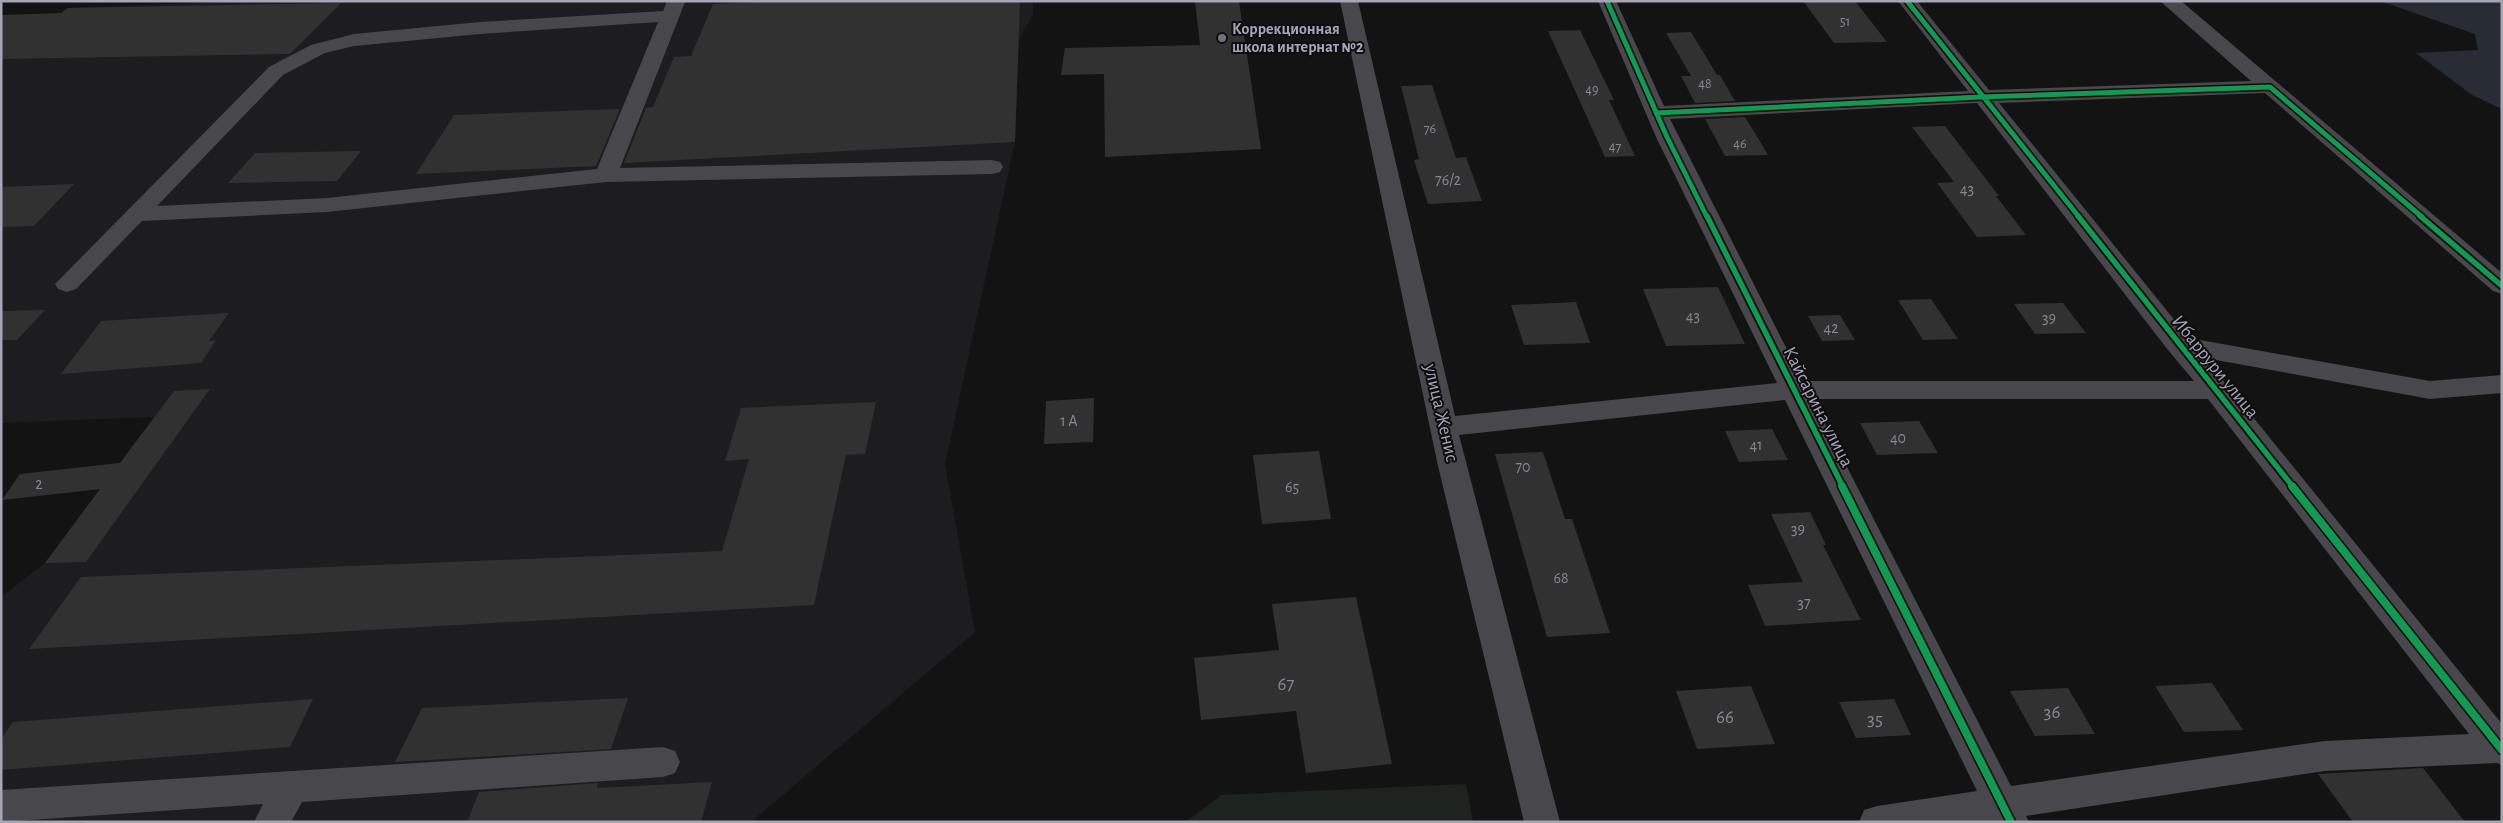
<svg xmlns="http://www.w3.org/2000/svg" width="2503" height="823" viewBox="0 0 2503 823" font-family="'Alegreya Sans',sans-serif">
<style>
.built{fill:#1d1d1f}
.green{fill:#1d241f}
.water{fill:#272c35}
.building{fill:#313132}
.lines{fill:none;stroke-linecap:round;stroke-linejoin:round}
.minor{fill:#47474c;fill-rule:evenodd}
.cycleway-far2-casing{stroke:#0e0d0f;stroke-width:8}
.cycleway-far1-casing{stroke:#0e0d0f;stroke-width:9}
.cycleway-casing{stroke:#0e0d0f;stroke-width:11}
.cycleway-far2{stroke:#139951;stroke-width:5}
.cycleway-far1{stroke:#139951;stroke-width:5.5}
.cycleway{stroke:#139951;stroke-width:8}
.poi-dot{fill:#71727c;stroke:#0e0d0f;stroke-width:2}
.labels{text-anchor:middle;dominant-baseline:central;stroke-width:4;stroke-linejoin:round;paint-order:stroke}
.far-number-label{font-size:14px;fill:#878894}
.far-poi-label{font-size:16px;font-weight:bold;fill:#a4a5b5;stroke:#0e0d0f;text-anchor:start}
.number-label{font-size:16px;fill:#878894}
.street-label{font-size:19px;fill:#a4a5b5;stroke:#0e0d0f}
.near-number-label{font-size:19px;fill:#878894}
</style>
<rect width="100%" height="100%" fill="#131313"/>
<!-- built -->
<path class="built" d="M249,1H1033V15L1019,39L1015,142L945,464L975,632L751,822H1V597L45,563L154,417L1,423V60L68,8Z"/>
<!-- green -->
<path class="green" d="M1466,784L1473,822H1186L1221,795Z"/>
<!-- water -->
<path class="water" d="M2380,1H2502V109L2472,95L2416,53L2478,50L2475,34Z"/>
<!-- building -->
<path class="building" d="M782,1H1020L1015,142L624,163L646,108L653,107L674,57L691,56L713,4Z
M1195,1H1239L1261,149L1105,157L1104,74L1061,75L1065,48L1200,45Z
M1855,1L1887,42L1834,43L1804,2Z
M341,3L290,54L1,59V15L61,13L68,8Z
M1580,30L1614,100H1609L1635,156L1605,157L1548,31Z
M1691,32L1717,75H1720L1735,101L1695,103L1681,76H1691L1666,33Z
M1432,85L1456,158L1466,157L1482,201L1428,204L1414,160L1419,159L1401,86Z
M620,109L596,166L416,174L454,115Z
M1745,117L1755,133L1768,155L1725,156L1705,119Z
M1945,126L1999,196H1996L2026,235L1977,237L1937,183L1954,182L1912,127Z
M361,151L337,181L228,183L255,153Z
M74,184L34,226L1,227V187Z
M1718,287L1745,344L1666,346L1643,289Z
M1931,299L1958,339L1923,340L1898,300Z
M1576,302L1590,343L1524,345L1511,305Z
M2063,303L2086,333L2035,334L2014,304Z
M45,310L17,340H1V311Z
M229,313L209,341L216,340L201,363L61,374L101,321Z
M1840,315L1855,340L1822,341L1808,316Z
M210,389L86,562L45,563L100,489L2,500L20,474L120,463L174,391Z
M1094,398L1093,442L1044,444L1046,401Z
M876,402L865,454L846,455L814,605L29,649L81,577L722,551L749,459L725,461L741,408Z
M1919,421L1938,453L1877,455L1860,423Z
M1772,429L1788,460L1739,462L1725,431Z
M1319,451L1331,519L1262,524L1253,455Z
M1543,452L1565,519H1572L1610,633L1547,637L1495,454Z
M1810,512L1826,545H1823L1861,620L1765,626L1748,585L1803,582L1771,514Z
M1356,597L1392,764L1306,773L1296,711L1201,720L1194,658L1279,650L1272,604Z
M2212,683L2243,730L2184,732L2155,686Z
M1751,686L1775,744L1697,749L1676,691Z
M2068,688L2095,734L2035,736L2010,691Z
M628,698L611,749L395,762L422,708Z
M313,699L290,747L1,770V739L13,722Z
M1894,699L1911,735L1856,738L1839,702Z
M2423,768L2465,822H2353L2318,774Z
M712,782L701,822H467L479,792L598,783L597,788Z"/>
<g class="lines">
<!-- minor -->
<path class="minor" d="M667,1L685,2L620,168L992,160L1000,162L1003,167L1000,172L992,174L606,182L327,212L142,221L76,289L67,292L58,289L55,284L269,67L311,45L354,34L480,22L663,11ZM658,22L597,169L327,198L157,206L283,75L325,53L354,46L480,34Z
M1340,1H1358L1455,416L1777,383L1656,137L1598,1H1616L1664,106L1968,91L1898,1H1917L1989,90L2251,81L2160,1H2181L2502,273V294L2493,291L2265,93L1999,103L2189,338L2430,381L2502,375V393L2430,399L2205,358L2502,724V765L2497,763L2325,771L2026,816L2029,822H1859L1864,810L1877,806L1977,791L1785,400L1459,435L1560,822H1524L1438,466ZM1977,103L2168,350L2194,381H1803L1670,119ZM1812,399H2208L2469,734L2325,741L2011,786Z
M663,747L675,751L680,762L675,773L663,777L302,802L291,822H254L263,804L1,822V790Z"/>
<defs>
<path id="cycleway-far2" d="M1607,1L1667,137L1707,217
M1907,1L2079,217
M1656,113L1981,97L2270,87L2422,217"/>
<path id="cycleway-far1" d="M1707,216L1843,487
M2078,216L2293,487
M2420,216L2502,286"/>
<path id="cycleway" d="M1842,486L2011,822
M2292,486L2502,750"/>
</defs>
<!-- cycleway-far2 casing -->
<use href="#cycleway-far2" class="cycleway-far2-casing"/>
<!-- cycleway-far1 casing -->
<use href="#cycleway-far1" class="cycleway-far1-casing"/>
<!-- cycleway casing -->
<use href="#cycleway" class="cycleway-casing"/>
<!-- cycleway-far2 -->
<use href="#cycleway-far2" class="cycleway-far2"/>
<!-- cycleway-far1 -->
<use href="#cycleway-far1" class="cycleway-far1"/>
<!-- cycleway -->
<use href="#cycleway" class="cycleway"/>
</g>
<!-- markers -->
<circle class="poi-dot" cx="1222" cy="38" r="5"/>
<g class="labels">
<!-- far-number labels -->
<g class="far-number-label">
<text x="1845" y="22">51</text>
<text x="1705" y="84">48</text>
<text x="1592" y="90">49</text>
<text x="1430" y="129">76</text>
<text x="1740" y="144">46</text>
<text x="1615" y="147">47</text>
</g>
<!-- far-poi labels -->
<g class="far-poi-label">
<text x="1232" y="29">Коррекционная<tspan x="1232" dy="18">школа интернат №2</tspan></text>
</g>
<!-- number labels -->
<g class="number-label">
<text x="1448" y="180">76/2</text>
<text x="1967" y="189">43</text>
<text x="1693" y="316">43</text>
<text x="2049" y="318">39</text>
<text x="1831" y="328">42</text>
<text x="1069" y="421">1 А</text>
<text x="1898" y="438">40</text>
<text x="1756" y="445">41</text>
<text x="1523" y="467">70</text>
<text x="39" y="484">2</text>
<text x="1292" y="487">65</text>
<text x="1798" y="529">39</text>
<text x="1561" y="578">68</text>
<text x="1804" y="603">37</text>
</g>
<!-- street labels -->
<g class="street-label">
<text transform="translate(2215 367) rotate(51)">Ибаррури улица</text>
<text transform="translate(1818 407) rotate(63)">Кайсарина улица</text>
<text transform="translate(1441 413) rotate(77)">улица Женис</text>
</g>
<!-- near-number labels -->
<g class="near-number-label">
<text x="1286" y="684">67</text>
<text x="2052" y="712">36</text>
<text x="1725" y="717">66</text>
<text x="1875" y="719">35</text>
</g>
</g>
<!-- border -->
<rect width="2503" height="823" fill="none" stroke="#a4a5b5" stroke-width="5"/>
</svg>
